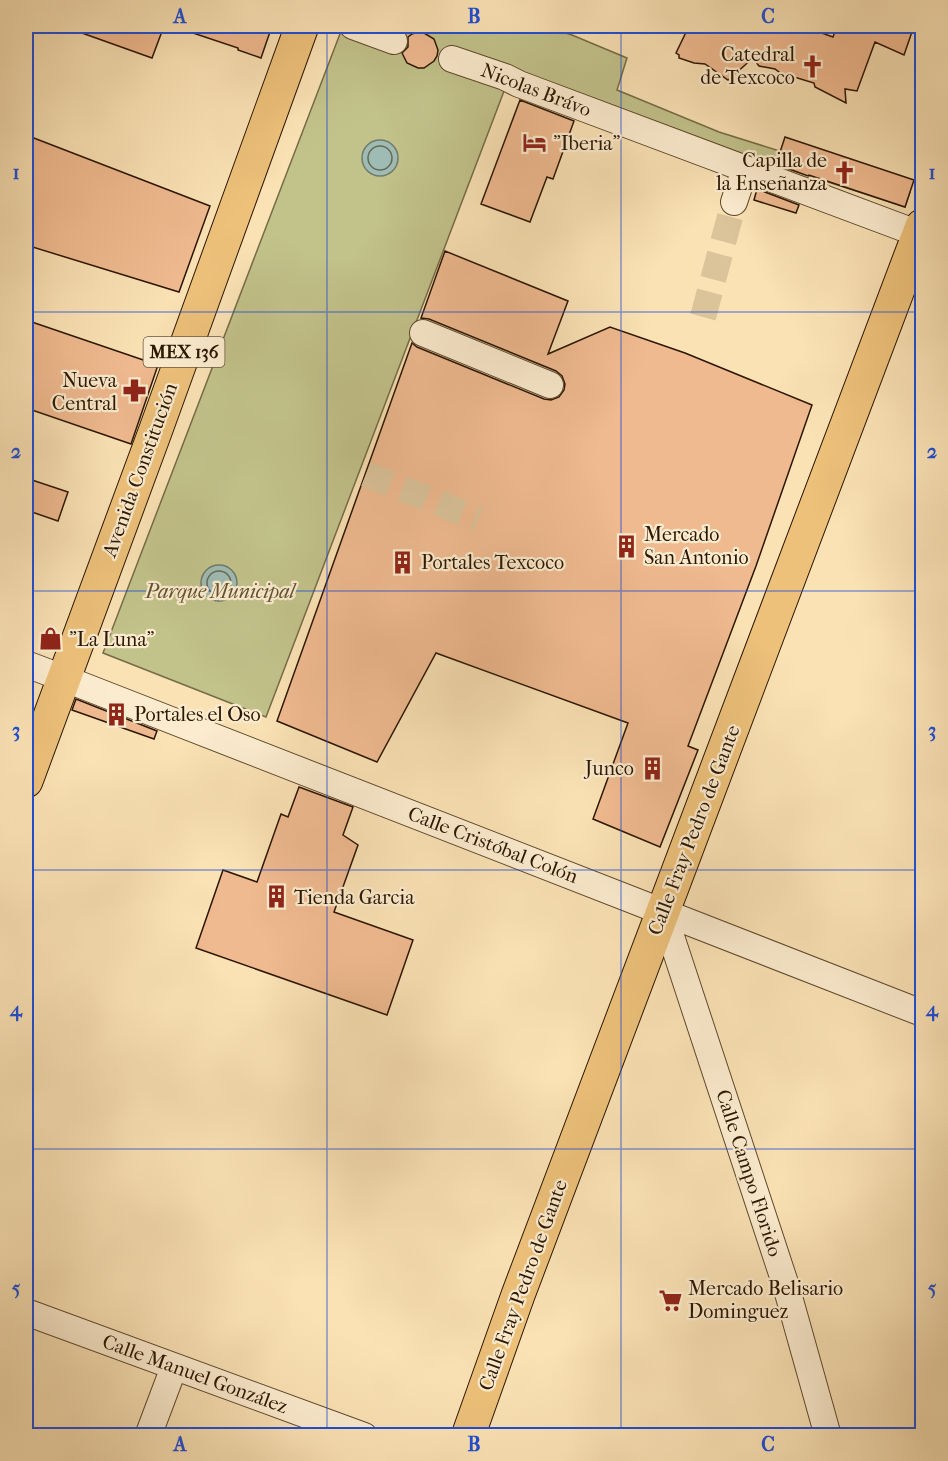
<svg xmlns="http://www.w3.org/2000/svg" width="948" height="1461" viewBox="0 0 948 1461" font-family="'IM FELL French Canon',serif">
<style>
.green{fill:#c2c28b;stroke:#766c46;stroke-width:1.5}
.water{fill:#9fbcb4;stroke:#717a6c;stroke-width:1.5}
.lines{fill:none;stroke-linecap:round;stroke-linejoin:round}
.shore{stroke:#65695a;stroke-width:1.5}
.building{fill:#f0ba90;stroke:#2b1600;stroke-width:1.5}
.minor-tunnel{stroke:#dbc39a;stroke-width:26;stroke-dasharray:26 13;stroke-linecap:butt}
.minor-casing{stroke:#5f492d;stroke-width:28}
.major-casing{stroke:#2b1600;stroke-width:35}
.minor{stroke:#fceccf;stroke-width:26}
.major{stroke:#edc17a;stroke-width:33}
.grid{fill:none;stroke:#1d4ed8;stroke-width:1.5;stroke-opacity:0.55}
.labels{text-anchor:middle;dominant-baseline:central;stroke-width:4.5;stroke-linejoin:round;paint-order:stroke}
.shield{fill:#fceccf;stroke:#6a563e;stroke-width:1.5}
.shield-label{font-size:18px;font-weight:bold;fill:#2b1600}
.poi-label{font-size:20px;fill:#2b1600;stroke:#fceccf;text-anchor:start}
.street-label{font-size:20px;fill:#2b1600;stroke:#fceccf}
.park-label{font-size:20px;font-style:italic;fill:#605231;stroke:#fceccf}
.neatline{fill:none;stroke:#1d4ed8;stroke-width:2}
.grid-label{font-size:20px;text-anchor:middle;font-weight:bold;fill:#1d4ed8}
</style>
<rect width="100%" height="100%" fill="#fae2b5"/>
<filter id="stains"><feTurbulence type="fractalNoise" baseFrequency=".00333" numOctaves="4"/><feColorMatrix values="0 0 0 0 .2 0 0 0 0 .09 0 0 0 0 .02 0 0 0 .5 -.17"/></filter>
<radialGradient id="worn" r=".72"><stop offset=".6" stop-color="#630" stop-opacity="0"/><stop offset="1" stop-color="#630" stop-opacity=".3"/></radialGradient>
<!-- green -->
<path class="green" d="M343,26H486L497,29L498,26H543L572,35L627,58L617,90L719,132L910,192L905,207L509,78L266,717L103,653Z"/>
<!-- water -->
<path class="water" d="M362 158a18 18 0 1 1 36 0a18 18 0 1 1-36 0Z
M201 583a18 18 0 1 1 36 0a18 18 0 1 1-36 0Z"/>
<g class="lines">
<!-- shore -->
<path class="shore" d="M368 158a12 12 0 1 1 24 0a12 12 0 1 1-24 0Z
M207 583a12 12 0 1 1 24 0a12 12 0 1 1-24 0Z"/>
</g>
<!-- building -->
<path class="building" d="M69,26H164L152,58L68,28Z
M182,26H272L261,58L238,50V48L181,29Z
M689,26H802L833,37L837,26H914L904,55L875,42L857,91L845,89L846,103L815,87L814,83L791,76L788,79L775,69L759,66L753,58L728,80L705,64L694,63L679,58V55L676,53Z
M418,32L424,33L434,39L438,50L437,56L434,61L424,68H418L407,63L402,53L408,47V37L412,34Z
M520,100L574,121L553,179L547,177L530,222L481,204Z
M26,135L210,206L179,292L26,245Z
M785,137L914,180L905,207L809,175L808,176L776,164Z
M757,189L799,205L796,213L754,200Z
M445,251L568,301L548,354L610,327L685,353L812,405L756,566L688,746L698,750L660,847L593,819L628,723L436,653L377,762L277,721L412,343L417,347L544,399L551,400L559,397L564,390L565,384L562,376L556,371L429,319L421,318Z
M26,320L158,365L131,444L26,408Z
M26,478L68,492L58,521L26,510Z
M76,699L157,731L154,739L72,710Z
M299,787L353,807L343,835L358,845L334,912L413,940L387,1015L196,948L223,870L257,882L281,814L288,817Z"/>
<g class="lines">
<!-- minor-tunnel -->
<path class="minor-tunnel" d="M703,317L734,202
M366,474L478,519"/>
<defs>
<path id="minor" d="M353,26L394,41
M452,59L505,77L519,84L922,235
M734,202L745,169
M423,333L550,385
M26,664L63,678L922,1013
M663,912L786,1286L828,1436
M26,1312L364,1436
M148,1436L174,1367"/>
<path id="major" d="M26,781L155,432L302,26
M468,1436L518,1295L922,226"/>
</defs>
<!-- minor casing -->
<use href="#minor" class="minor-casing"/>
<!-- major casing -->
<use href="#major" class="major-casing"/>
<!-- minor -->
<use href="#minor" class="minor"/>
<!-- major -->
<use href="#major" class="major"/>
</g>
<!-- grid -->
<path class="grid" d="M327,26V1436M621,26V1436M26,312H922M26,591H922M26,870H922M26,1149H922"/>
<!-- icons -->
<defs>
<symbol id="church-bare" viewBox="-9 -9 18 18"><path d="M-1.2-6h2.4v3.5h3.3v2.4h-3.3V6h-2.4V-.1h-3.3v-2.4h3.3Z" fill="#8f2418" stroke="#fceccf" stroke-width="2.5" paint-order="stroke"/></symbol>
<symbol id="hotel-bare" viewBox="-9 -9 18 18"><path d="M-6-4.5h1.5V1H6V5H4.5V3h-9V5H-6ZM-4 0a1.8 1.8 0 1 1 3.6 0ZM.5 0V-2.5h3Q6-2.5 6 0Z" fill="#8f2418" stroke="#fceccf" stroke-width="2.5" paint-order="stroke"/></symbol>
<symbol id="pharmacy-bare" viewBox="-9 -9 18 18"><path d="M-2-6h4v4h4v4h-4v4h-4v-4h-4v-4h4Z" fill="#8f2418" stroke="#fceccf" stroke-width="2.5" paint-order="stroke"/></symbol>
<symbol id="building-bare" viewBox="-9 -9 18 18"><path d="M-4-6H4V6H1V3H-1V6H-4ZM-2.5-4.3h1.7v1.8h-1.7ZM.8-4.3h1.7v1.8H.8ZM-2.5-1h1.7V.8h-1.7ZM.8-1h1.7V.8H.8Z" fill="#8f2418" stroke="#fceccf" stroke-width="2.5" paint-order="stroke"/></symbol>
<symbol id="shop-bare" viewBox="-9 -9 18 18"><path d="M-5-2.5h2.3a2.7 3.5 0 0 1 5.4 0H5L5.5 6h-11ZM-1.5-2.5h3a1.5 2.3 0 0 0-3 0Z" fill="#8f2418" stroke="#fceccf" stroke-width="2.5" paint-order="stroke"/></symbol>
<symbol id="supermarket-bare" viewBox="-9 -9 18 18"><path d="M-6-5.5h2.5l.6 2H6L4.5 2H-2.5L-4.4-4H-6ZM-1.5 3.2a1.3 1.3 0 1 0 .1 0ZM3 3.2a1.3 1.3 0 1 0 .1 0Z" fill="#8f2418" stroke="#fceccf" stroke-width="2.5" paint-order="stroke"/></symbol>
</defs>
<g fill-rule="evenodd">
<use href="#church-bare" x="796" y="50" width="33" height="33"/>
<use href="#hotel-bare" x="518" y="126" width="33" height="33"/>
<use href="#church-bare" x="828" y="156" width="33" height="33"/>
<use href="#pharmacy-bare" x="118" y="374" width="33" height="33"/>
<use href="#building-bare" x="610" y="530" width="33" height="33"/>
<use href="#building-bare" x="386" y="546" width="33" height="33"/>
<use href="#shop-bare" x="34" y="622" width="33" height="33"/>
<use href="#building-bare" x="100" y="698" width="33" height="33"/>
<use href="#building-bare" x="636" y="752" width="33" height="33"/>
<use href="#building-bare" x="260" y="880" width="33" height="33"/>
<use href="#supermarket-bare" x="654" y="1284" width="33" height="33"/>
</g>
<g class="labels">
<!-- shield labels -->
<rect class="shield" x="143.5" y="337" width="81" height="30" rx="4.5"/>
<g class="shield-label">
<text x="184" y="352">MEX 136</text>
</g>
<!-- poi labels -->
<g class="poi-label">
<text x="795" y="54" text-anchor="end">Catedral<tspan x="795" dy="23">de Texcoco</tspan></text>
<text x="553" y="143">"Iberia"</text>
<text x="827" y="160" text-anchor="end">Capilla de<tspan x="827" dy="23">la Enseñanza</tspan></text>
<text x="117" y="380" text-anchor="end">Nueva<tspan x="117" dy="23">Central</tspan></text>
<text x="644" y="534">Mercado<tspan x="644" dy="23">San Antonio</tspan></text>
<text x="421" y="562">Portales Texcoco</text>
<text x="69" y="639">"La Luna"</text>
<text x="134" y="714">Portales el Oso</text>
<text x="634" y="768" text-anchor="end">Junco</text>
<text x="294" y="897">Tienda Garcia</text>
<text x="688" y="1288">Mercado Belisario<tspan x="688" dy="23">Dominguez</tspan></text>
</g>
<!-- street labels -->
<g class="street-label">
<text transform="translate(536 90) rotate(21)">Nicolas Brávo</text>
<text transform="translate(140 470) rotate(-70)">Avenida Constitución</text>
<text transform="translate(694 830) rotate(-69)">Calle Fray Pedro de Gante</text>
<text transform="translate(493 845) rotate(21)">Calle Cristóbal Colón</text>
<text transform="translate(749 1173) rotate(72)">Calle Campo Florido</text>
<text transform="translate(523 1285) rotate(-70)">Calle Fray Pedro de Gante</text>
<text transform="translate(195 1374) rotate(20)">Calle Manuel González</text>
</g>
<!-- park labels -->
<g class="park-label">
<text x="220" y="591">Parque Municipal</text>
</g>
</g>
<!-- margin -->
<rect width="948" height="1461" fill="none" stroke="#fae2b5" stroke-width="66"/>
<rect x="33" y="33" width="882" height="1395" class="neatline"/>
<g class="grid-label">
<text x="180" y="23">A</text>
<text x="474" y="23">B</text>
<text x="768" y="23">C</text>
<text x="16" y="179">1</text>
<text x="932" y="179">1</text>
<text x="16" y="458">2</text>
<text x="932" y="458">2</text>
<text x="16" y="737">3</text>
<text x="932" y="737">3</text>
<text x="16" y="1016">4</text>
<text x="932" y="1016">4</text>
<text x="16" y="1295">5</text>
<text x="932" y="1295">5</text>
<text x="180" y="1451">A</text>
<text x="474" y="1451">B</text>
<text x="768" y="1451">C</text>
</g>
<rect width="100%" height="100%" filter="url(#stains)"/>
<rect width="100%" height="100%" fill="url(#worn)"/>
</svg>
